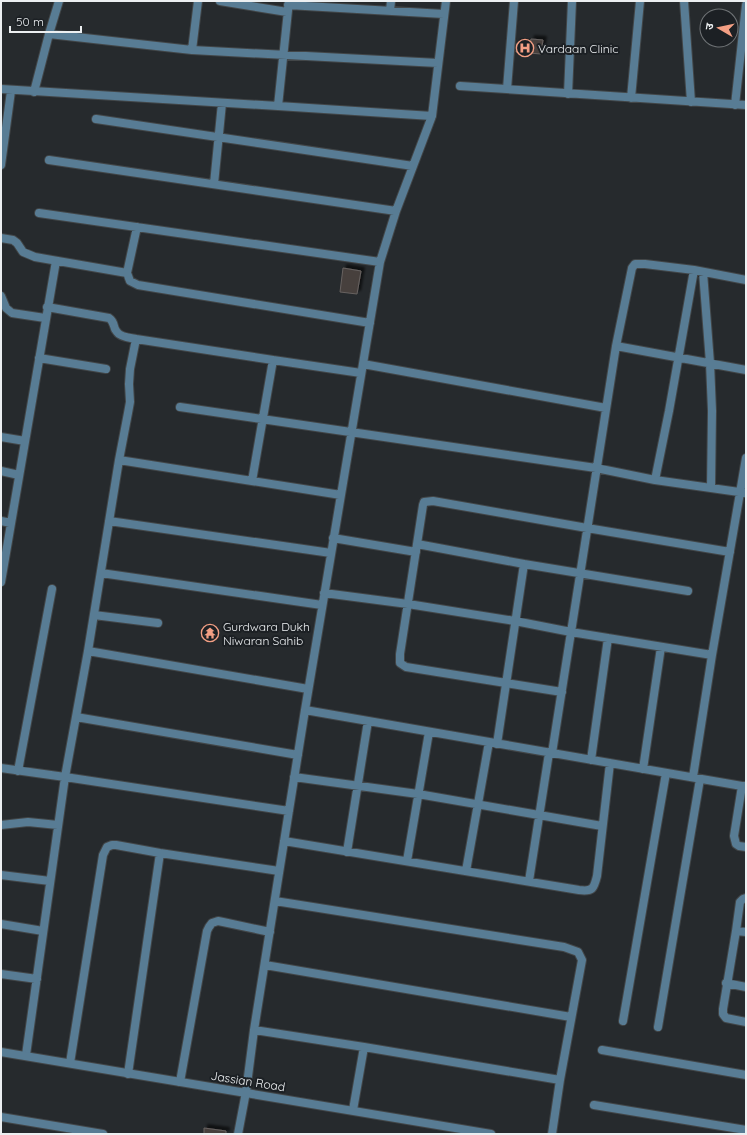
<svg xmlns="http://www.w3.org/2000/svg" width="747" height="1135" viewBox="0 0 747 1135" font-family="Quicksand,'Noto Sans Devanagari',sans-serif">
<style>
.building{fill:#46403e;stroke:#686260;filter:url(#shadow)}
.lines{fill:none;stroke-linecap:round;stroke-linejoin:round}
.minor-casing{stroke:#424648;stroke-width:10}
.tertiary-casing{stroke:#424648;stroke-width:10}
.minor{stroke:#587c94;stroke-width:8}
.tertiary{stroke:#587c94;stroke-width:8}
.labels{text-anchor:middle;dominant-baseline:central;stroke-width:4;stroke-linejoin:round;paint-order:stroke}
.poi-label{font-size:12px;fill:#eceff1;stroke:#1c2024;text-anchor:start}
.street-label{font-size:12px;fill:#eceff1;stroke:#1c2024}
</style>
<defs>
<filter id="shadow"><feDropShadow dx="3.5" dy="-3.5" stdDeviation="1" flood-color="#0009"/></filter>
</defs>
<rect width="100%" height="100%" fill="#262a2d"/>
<!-- building -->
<path class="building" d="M531,39L543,40L541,54L516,52L517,43L530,44Z
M343,268L361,271L357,294L340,292Z
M204,1128L226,1131V1134H204Z"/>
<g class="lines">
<defs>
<path id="minor" d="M220,1L287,12
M684,1L691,102
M288,5L444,14
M390,11L391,1
M49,34L59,1
M192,50L198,1
M460,86L746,105
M1,89L278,106L432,116L446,1
M507,89L514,1
M34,92L49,34L192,50L438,63
M568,94L572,1
M631,98L640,1
M735,105L746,5
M278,106L289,1
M96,119L413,166
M49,160L396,211
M1,165L11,91
M214,184L222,103
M39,213L380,262
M1,238L13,240L17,243L23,252L35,257L127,273L137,227
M703,272L710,363L712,411L711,488
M127,273L130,281L138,285L370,323
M1,296L6,308L12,313L45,318
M47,307L109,318C116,323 112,327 117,332C120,337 131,338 136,339L273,360L361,373
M616,346L746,370
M39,358L106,369
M363,364L606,408
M180,407L596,468L655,480L669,411L694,270
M1,437L25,441
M119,460L341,495
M1,471L19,475
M655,480L746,493
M252,481L273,360
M1,521L11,523
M109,521L331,553
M333,538L416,552
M417,544L423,505L424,502L433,501L587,528L730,552
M524,564L688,591
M101,573L322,605
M1,582L56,261
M324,593L408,604L515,621L571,632L712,655L693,777
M94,615L158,623
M88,651L119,460L128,413L130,402L129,384L130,369L136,339
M712,655L746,458
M305,710L380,262L396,211L432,116
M76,717L298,755
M497,744C506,684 515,624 524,564L417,544L400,654V663L406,667L562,692
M552,753L616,346L632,268L635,264H645L694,270L746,280
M591,760L608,638
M1,768L65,777L88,651L308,689
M643,769L661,647
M18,771L52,589
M294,777L418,794L602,826
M746,786H742L734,836L736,844L739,846L746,847
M1,825L28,822L58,825
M284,841L579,890C593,892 594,888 597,876L610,763
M347,852L368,721
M407,861L429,732
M466,871L489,742
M1,875L50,881
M529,881L549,753
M275,901L564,947L578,952L582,960L560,1080
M1,924L43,931
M736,931L740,902L743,899L746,898
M746,932L736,931L723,1009V1014L726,1018L746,1022
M265,965L571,1017
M1,974L37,979
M726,983L746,987
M623,1021L666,773
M658,1027L700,779
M254,1030L364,1047
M602,1050L746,1075
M26,1055L65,777L289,811
M70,1063L103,855L107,847L112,845H116L160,853L279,871
M128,1074L160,853
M180,1082L207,931L209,927L212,923L218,921L223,922L270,932
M594,1105L746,1130
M353,1110L364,1047L560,1080L552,1134
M1,1117L103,1134
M238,1134L246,1092L254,1030L305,710L742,786"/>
<path id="tertiary" d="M1,1052L491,1134"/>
</defs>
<!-- minor casing -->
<use href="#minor" class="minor-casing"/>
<!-- tertiary casing -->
<use href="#tertiary" class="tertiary-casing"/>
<!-- minor -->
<use href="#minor" class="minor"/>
<!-- tertiary -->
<use href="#tertiary" class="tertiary"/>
</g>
<!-- icons -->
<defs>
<symbol id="hospital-ring" viewBox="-11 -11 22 22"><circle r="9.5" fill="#1c2024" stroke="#f39f84" stroke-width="1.5"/><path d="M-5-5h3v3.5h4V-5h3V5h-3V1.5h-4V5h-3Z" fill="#f39f84"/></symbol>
<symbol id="temple-ring" viewBox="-11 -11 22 22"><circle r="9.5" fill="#1c2024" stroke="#f39f84" stroke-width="1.5"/><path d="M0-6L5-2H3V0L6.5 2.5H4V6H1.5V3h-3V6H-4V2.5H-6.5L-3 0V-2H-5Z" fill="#f39f84"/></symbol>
</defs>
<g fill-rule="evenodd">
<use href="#hospital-ring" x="515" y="38" width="20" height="20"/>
<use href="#temple-ring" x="200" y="623" width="20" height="20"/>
</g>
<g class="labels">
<!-- poi labels -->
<g class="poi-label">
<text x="538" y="48">Vardaan Clinic</text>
<text x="223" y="626">Gurdwara Dukh<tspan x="223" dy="14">Niwaran Sahib</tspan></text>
</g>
<!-- street labels -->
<g class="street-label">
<text transform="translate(248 1081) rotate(9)">Jassian Road</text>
</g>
</g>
<!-- border -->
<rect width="747" height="1135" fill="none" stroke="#eceff1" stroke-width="4"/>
<!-- north arrow -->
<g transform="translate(719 28) rotate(279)"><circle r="19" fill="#1c2024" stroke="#6f7376"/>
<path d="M0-3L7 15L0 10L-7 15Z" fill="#f39f84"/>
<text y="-6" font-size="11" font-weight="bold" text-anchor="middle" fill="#eceff1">उ</text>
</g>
<!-- scale -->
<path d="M10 26v6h71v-6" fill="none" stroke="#eceff1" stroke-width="2"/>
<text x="16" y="26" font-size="12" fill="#eceff1" stroke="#1c2024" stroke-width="3" paint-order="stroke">50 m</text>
</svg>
